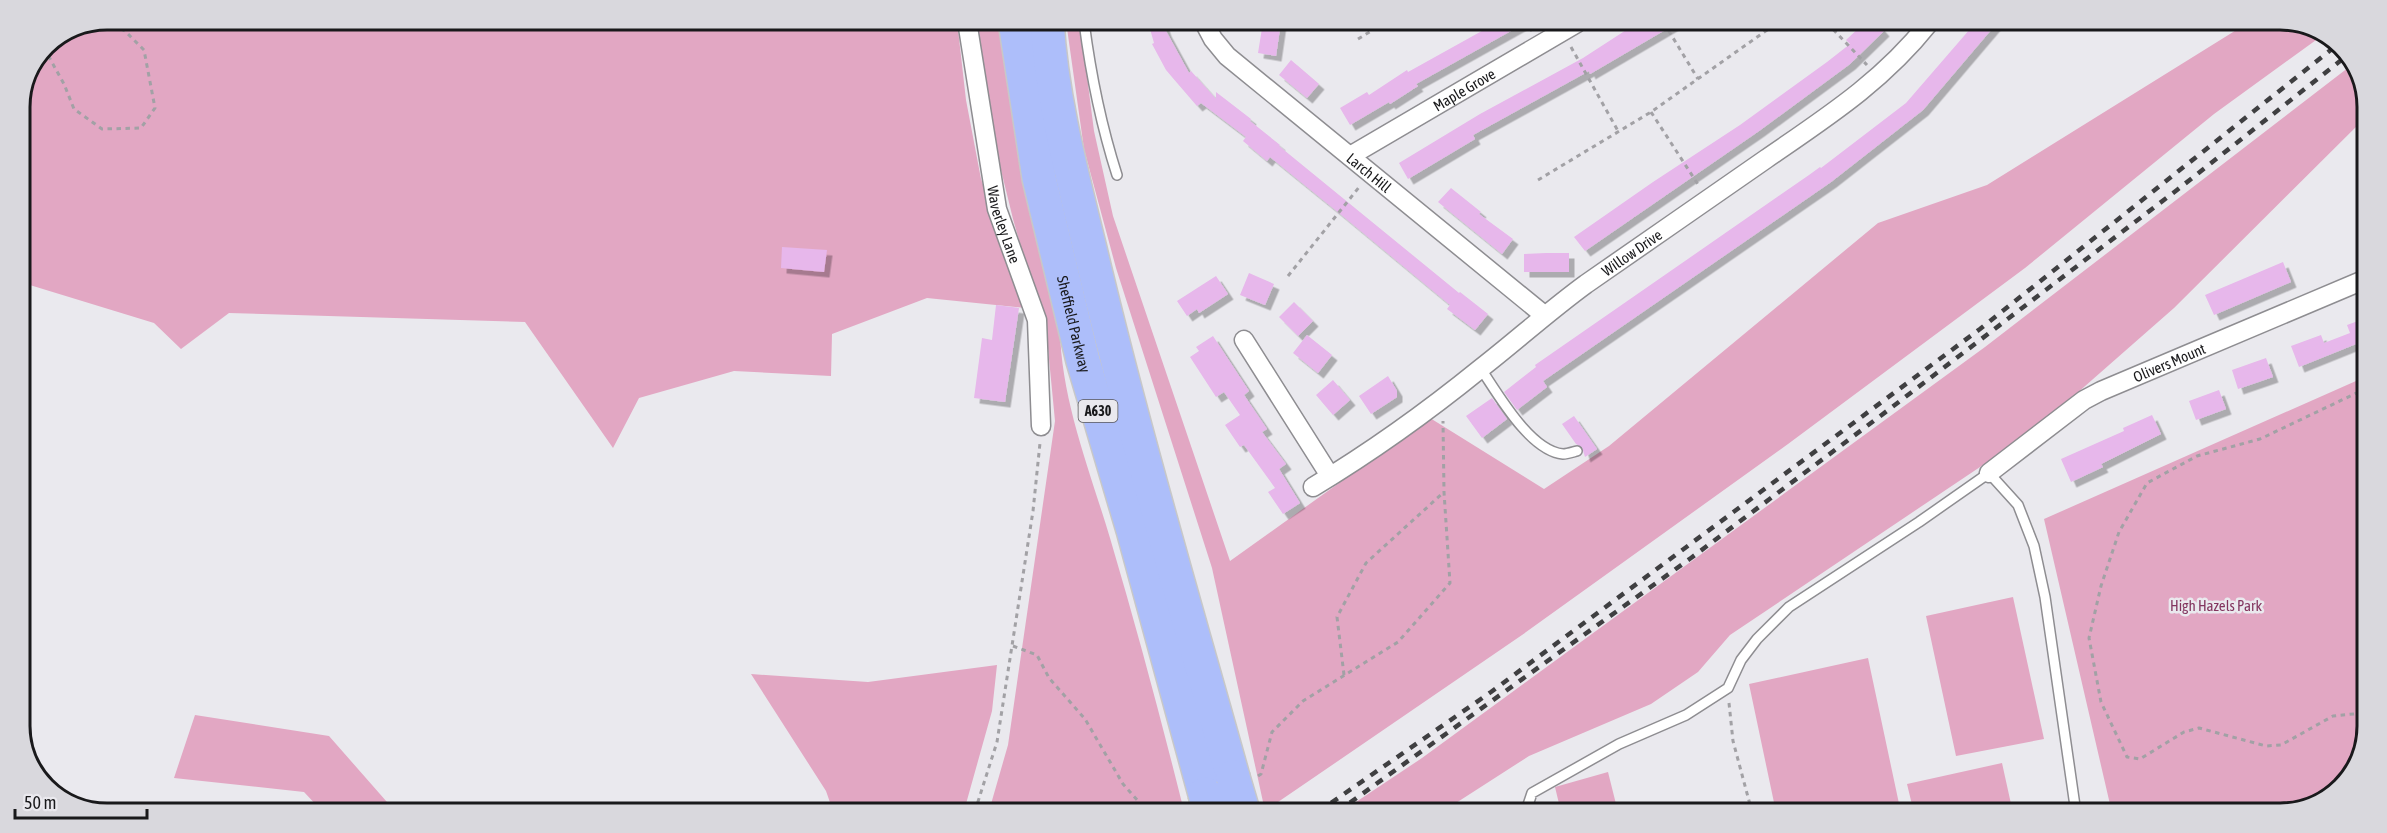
<svg xmlns="http://www.w3.org/2000/svg" width="2387" height="833" viewBox="0 0 2387 833" font-family="'Asap Condensed',sans-serif">
<style>
.green{fill:#e2a7c3}
.building{fill:#e7b7eb;filter:url(#shadow)}
.lines{fill:none;stroke-linecap:round;stroke-linejoin:round}
.lane-casing{stroke:#8e8d91;stroke-width:12}
.street-casing{stroke:#8e8d91;stroke-width:21}
.highway-casing{stroke:#c8c8c8;stroke-width:36}
.path{stroke:#a2a1a5;stroke-width:3;stroke-dasharray:4.5 4.5;stroke-linecap:butt}
.lane{stroke:#fff;stroke-width:9}
.street{stroke:#fff;stroke-width:18}
.highway{stroke:#adbefa;stroke-width:33}
.rail{stroke:#3f3f41;stroke-width:4.5;stroke-dasharray:8 8;stroke-linecap:butt}
.highway-bridge-casing{stroke:#c8c8c8;stroke-width:36;stroke-linecap:butt}
.highway-bridge{stroke:#adbefa;stroke-width:33}
.labels{text-anchor:middle;dominant-baseline:central;stroke-width:5;stroke-linejoin:round;paint-order:stroke}
.shield{fill:#eae9ee;stroke:#58575a;stroke-width:1.5}
.shield-label{font-size:14px;font-weight:bold;fill:#19191b}
.street-label{font-size:15px;fill:#19191b;stroke:#eae9ee}
.park-label{font-size:15px;fill:#83355f;stroke:#eae9ee}
.rim{fill:none;stroke:#19191b;stroke-width:3}
</style>
<defs>
<filter id="shadow"><feDropShadow dx="5.5" dy="5.5" stdDeviation="0" flood-color="#0004"/></filter>
</defs>
<rect width="100%" height="100%" fill="#eae9ee"/>
<!-- green -->
<path class="green" d="M107,20L957,21L966,100L981,179L1026,308L927,298L832,334L831,376L734,371L639,398L613,448L525,322L229,313L181,349L154,323L20,282V102L45,45Z
M975,21H1003L1060,329C1061,400 1090,471 1110,538C1137,629 1161,719 1184,811H989L1008,745L1055,421L1047,338L1013,219L990,125Z
M1066,21L1080,22L1094,131L1113,216L1230,561L1430,418L1544,489L1609,446L1878,223L1987,185L2246,24H2308L2323,35L2214,114L2025,268L1788,444L1522,635L1265,811L1212,568L1116,268L1084,149Z
M2353,64L2367,101V116L2174,308L2035,430L1730,635L1698,672L1651,704L1529,756L1442,812H1341L1422,758L1985,347Z
M2365,377L2363,754L2333,796L2280,813H2112L2044,519Z
M2013,597L2044,739L1956,756L1926,616Z
M1868,658L1901,813L1776,812L1749,684Z
M997,665L992,711L964,811H833L826,791L751,674L868,682Z
M195,715L329,736L394,810L320,809L304,792L174,778Z
M2002,763L2013,813H1914L1907,784Z
M1608,772L1618,812H1561L1555,787Z"/>
<!-- building -->
<path class="building" d="M1148,22H1163L1166,31L1189,73L1191,71L1216,99V92L1251,119L1250,121L1280,145L1279,146L1459,293L1460,292L1488,314L1475,330L1447,309L1450,305L1339,213L1270,157L1267,161L1243,141L1246,137L1201,103L1197,106L1166,70L1152,44L1154,43Z
M1263,22H1281L1276,56L1258,53Z
M1498,22H1527L1416,84L1418,86L1390,104L1389,102L1350,125L1340,108L1367,92L1369,95L1407,70L1408,72Z
M1637,23H1677L1590,74L1589,71L1473,135L1475,139L1408,179L1399,163L1480,114L1583,58Z
M1864,23H1877L1884,31L1850,64L1759,131L1585,251L1574,237L1653,182L1740,125L1827,62L1850,44L1846,40Z
M1961,23H1997L1923,110L1831,182L1543,381L1547,387L1517,410L1504,392L1536,367L1535,365L1809,175L1820,167L1821,168L1906,103L1970,29Z
M1291,60L1319,84L1307,98L1279,75Z
M1451,188L1481,212L1479,214L1513,239L1502,254L1438,202Z
M782,247L827,250L824,272L781,268Z
M1546,253H1569V272H1524V254Z
M2283,262L2291,282L2214,315L2205,295Z
M1249,273L1274,284L1265,305L1240,295Z
M1216,276L1228,294L1199,313L1197,309L1187,316L1177,301Z
M1294,302L1313,321L1298,336L1279,317Z
M996,305L1019,308L1005,402L974,398L982,338L992,340Z
M2366,318V340L2299,367L2291,346L2321,335L2324,343L2350,333L2347,325Z
M1307,335L1332,355L1318,373L1293,353Z
M1213,336L1249,391L1244,395L1267,429L1262,432L1286,464L1279,469L1300,503L1283,514L1268,492L1275,488L1244,445L1240,447L1225,425L1240,415L1224,392L1216,397L1190,357L1199,351L1196,347Z
M2266,358L2273,377L2238,389L2232,370Z
M1388,376L1397,391V397L1371,414L1359,396Z
M1333,380L1350,400L1333,415L1316,395Z
M2219,390L2226,409L2196,420L2189,401Z
M1492,398L1507,419L1482,438L1466,416Z
M2152,415L2161,434L2101,464L2103,467L2071,482L2061,459L2124,431L2123,428Z
M1574,416L1597,449L1585,457L1582,447L1576,444L1562,424Z"/>
<g class="lines">
<defs>
<path id="lane" d="M1084,22C1091,76 1100,122 1117,175
M1481,369C1498,394 1530,451 1563,454C1567,454 1573,452 1577,451
M1529,812L1528,805L1532,793L1619,744L1686,715L1728,688L1741,660L1757,639L1789,607L1919,522L1989,473L2018,505L2034,546L2045,597L2076,813"/>
<g id="street">
<path id="s1" d="M967,21L997,209L1037,320L1041,426"/>
<path id="s2" d="M1204,22L1213,39L1227,56L1544,315"/>
<path id="s3" d="M1350,156L1577,23"/>
<path d="M1244,340L1330,476"/>
<path id="s4" d="M1989,473L2084,400L2101,391L2366,279"/>
<path id="s5" d="M1313,487C1371,452 1427,412 1480,369C1516,341 1549,311 1586,284C1646,242 1706,201 1766,159C1827,117 1882,82 1929,23"/>
</g>
<g id="highway">
<path id="s6" d="M1015,21L1039,178L1083,361L1133,530L1205,794"/>
<path d="M1047,21C1052,106 1076,189 1095,270C1136,440 1186,609 1233,777"/>
</g>
</defs>
<!-- lane casing -->
<use href="#lane" class="lane-casing"/>
<!-- street casing -->
<use href="#street" class="street-casing"/>
<!-- highway casing -->
<use href="#highway" class="highway-casing"/>
<!-- path -->
<path class="path" d="M1527,22L1532,31
M1664,23L1698,79
M1827,23L1867,65
M1358,39L1386,22
M1571,47L1618,131
M44,48L64,84L74,109L102,129L141,128L155,108L144,50L125,31L105,21
M1651,112L1699,186
M1538,180L1651,112L1777,23
M1288,276L1360,186
M1013,646L1037,655L1049,678L1085,719L1123,784L1147,811
M1344,675L1337,617L1366,563L1444,492
M1729,703L1733,741L1752,812
M2363,713L2333,716L2281,745L2266,746L2199,728L2184,732L2140,759L2127,757L2101,702L2089,638L2101,586L2119,532L2147,483L2197,456L2260,439L2365,389
M1258,776L1261,774L1272,732L1303,701L1398,642L1450,583L1444,492L1443,421
M975,811L997,742L1033,511L1040,443"/>
<!-- lane -->
<use href="#lane" class="lane"/>
<!-- street -->
<use href="#street" class="street"/>
<!-- highway -->
<use href="#highway" class="highway"/>
<!-- rail -->
<path class="rail" d="M1318,812L1491,692L1980,329L2337,45
M1337,812L1691,558L1879,417L2177,190L2349,54"/>
<defs>
<path id="highway-bridge" d="M1233,777L1243,811
M1205,794L1209,811"/>
</defs>
<!-- highway-bridge casing -->
<use href="#highway-bridge" class="highway-bridge-casing"/>
<!-- highway-bridge -->
<use href="#highway-bridge" class="highway-bridge"/>
</g>
<g class="labels">
<!-- shield labels -->
<rect class="shield" x="1078.5" y="400" width="39" height="22" rx="4.5"/>
<g class="shield-label">
<text x="1098" y="411">A630</text>
</g>
<!-- street labels -->
<g class="street-label">
<text stroke="none"><textPath href="#s3" startOffset="132">Maple Grove</textPath></text>
<text stroke="none"><textPath href="#s2" startOffset="225">Larch Hill</textPath></text>
<text stroke="none"><textPath href="#s1" startOffset="207">Waverley Lane</textPath></text>
<text stroke="none"><textPath href="#s5" startOffset="396">Willow Drive</textPath></text>
<text stroke="none"><textPath href="#s6" startOffset="309">Sheffield Parkway</textPath></text>
<text stroke="none"><textPath href="#s4" startOffset="213">Olivers Mount</textPath></text>
</g>
<!-- park labels -->
<g class="park-label">
<text x="2216" y="605">High Hazels Park</text>
</g>
</g>
<!-- crop -->
<path d="M0 0H2387V833H0ZM107 30H2280A77 77 0 0 1 2357 107V726A77 77 0 0 1 2280 803H107A77 77 0 0 1 30 726V107A77 77 0 0 1 107 30Z" fill="#d9d8dd" fill-rule="evenodd"/>
<path class="rim" d="M107 30H2280A77 77 0 0 1 2357 107V726A77 77 0 0 1 2280 803H107A77 77 0 0 1 30 726V107A77 77 0 0 1 107 30Z"/>
<!-- scale -->
<path d="M15 809v9h132v-9" fill="none" stroke="#19191b" stroke-width="3"/>
<text x="24" y="809" font-size="18" fill="#19191b" stroke="#eae9ee" stroke-width="4.5" paint-order="stroke">50 m</text>
</svg>
